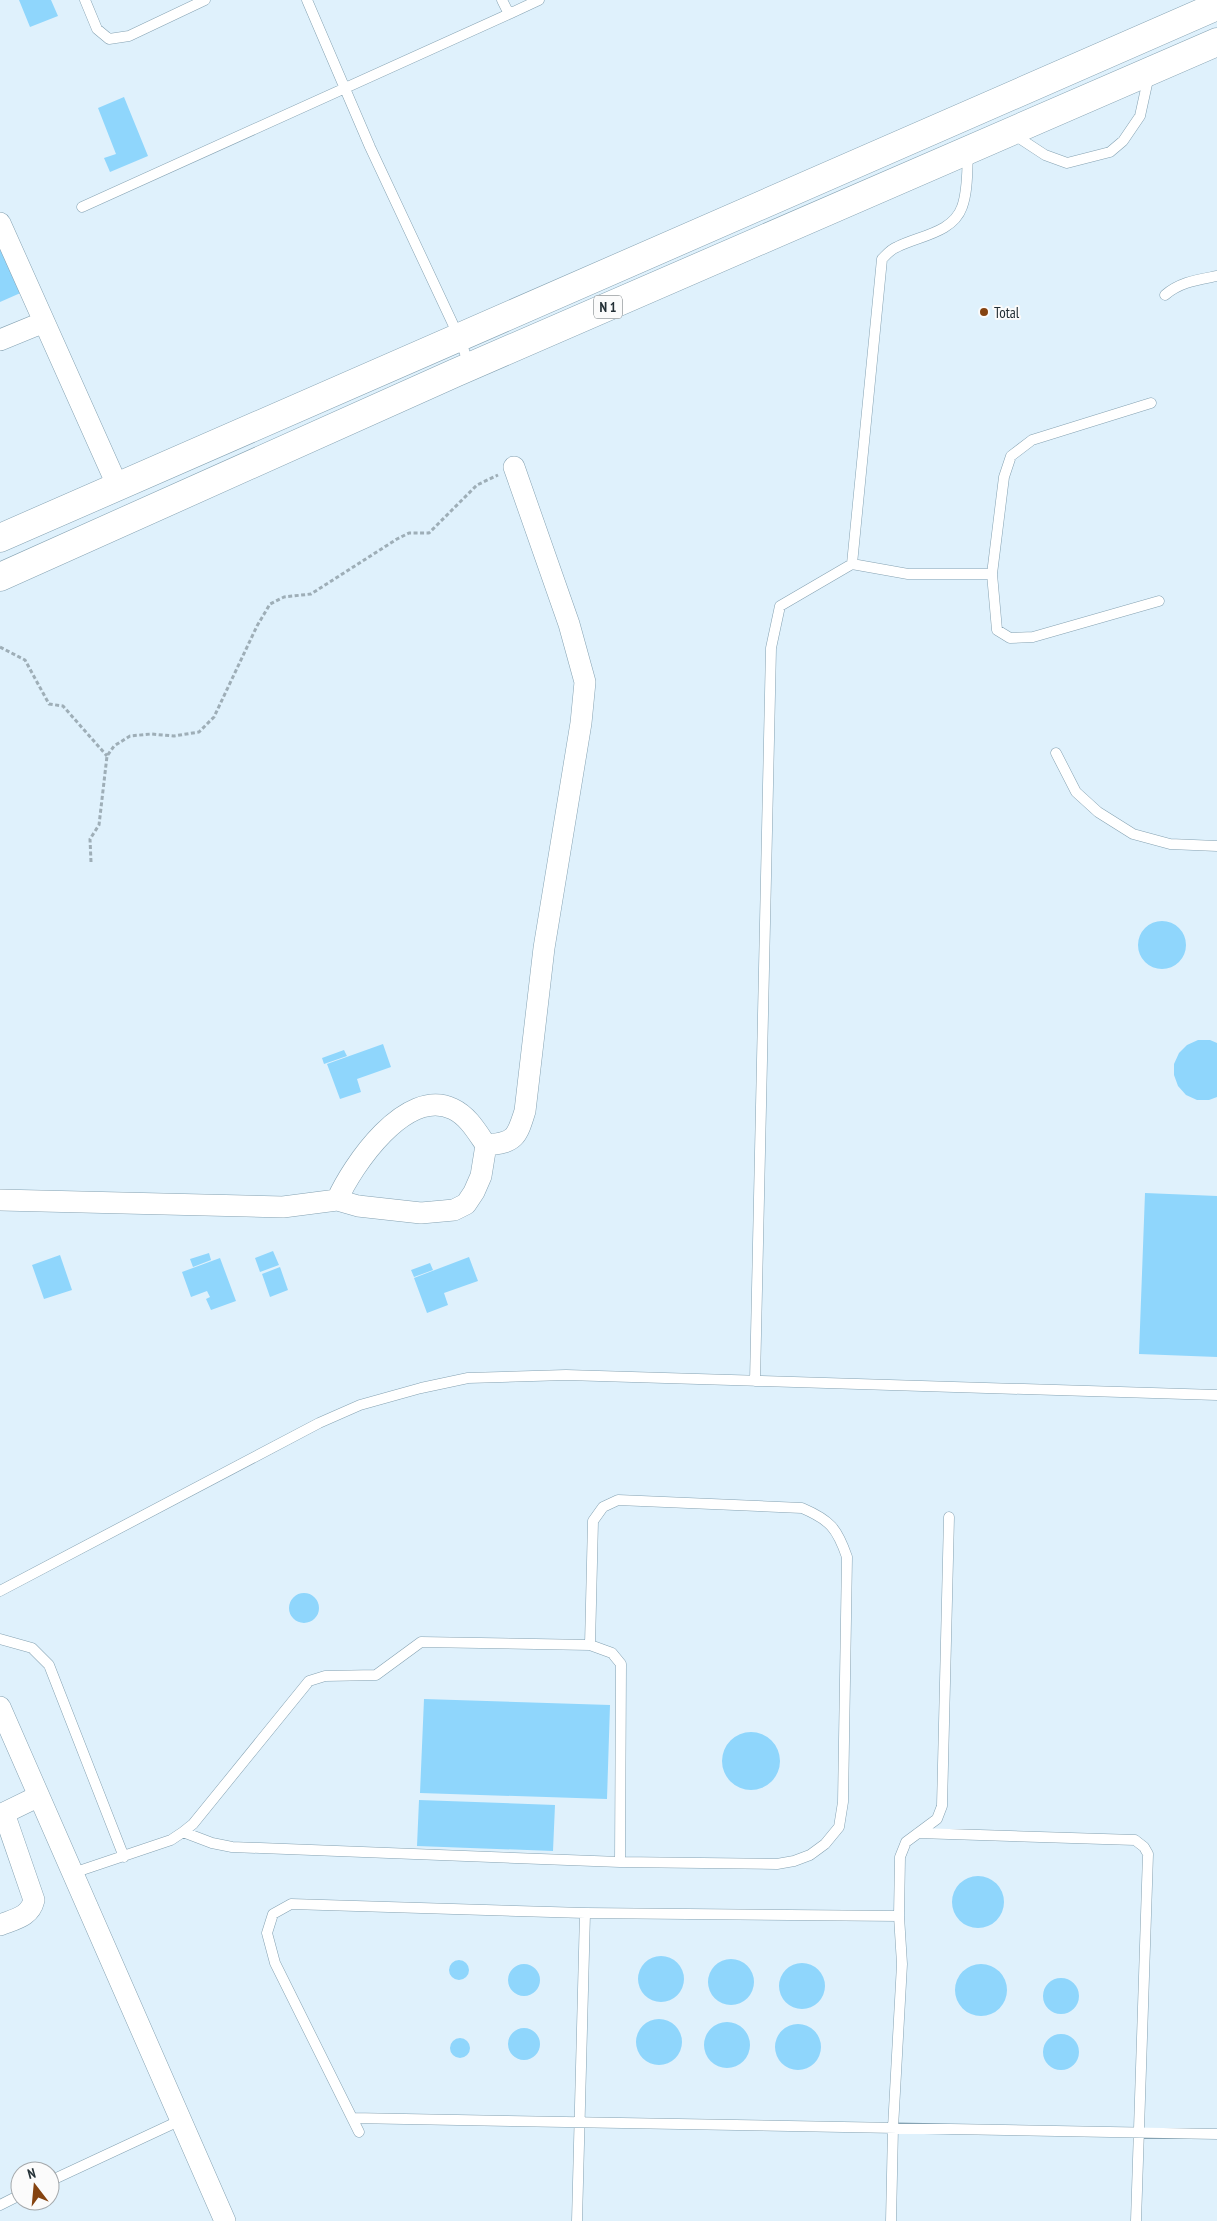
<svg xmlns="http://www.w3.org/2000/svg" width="1217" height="2221" viewBox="0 0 1217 2221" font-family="'PT Sans Narrow',sans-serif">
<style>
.building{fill:#8fd6fc}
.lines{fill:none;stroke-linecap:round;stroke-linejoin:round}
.service-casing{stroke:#85a2b2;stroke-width:11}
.minor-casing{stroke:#85a2b2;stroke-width:22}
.trunk-casing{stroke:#85a2b2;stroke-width:29}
.path{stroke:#9eaeb7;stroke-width:3;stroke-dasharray:4 2.5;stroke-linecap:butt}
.service{stroke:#fff;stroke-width:10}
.minor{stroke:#fff;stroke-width:21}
.trunk{stroke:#fff;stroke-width:28}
.poi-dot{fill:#854310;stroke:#fbfbfb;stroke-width:2}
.labels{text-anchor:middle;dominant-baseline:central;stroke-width:4;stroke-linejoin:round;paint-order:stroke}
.shield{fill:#fbfbfb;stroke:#646c70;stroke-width:1}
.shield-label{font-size:14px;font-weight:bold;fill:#232f35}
.poi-label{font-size:15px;fill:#232f35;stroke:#fbfbfb;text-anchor:start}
</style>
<rect width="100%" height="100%" fill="#dff1fc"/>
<!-- building -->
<path class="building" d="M19,0H51L58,16L30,27Z
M124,97L148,156L110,172L104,158L116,154L98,108Z
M0,241L25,291L0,302Z
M1138 945a24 24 0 1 1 48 0a24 24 0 1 1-48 0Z
M1198,1040H1210L1217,1043V1097L1209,1100H1197L1186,1095L1178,1086L1174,1075V1064L1179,1053L1187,1045Z
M383,1044L391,1067L357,1079L361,1092L340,1099L327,1064Z
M344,1050L347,1056L324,1064L322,1058Z
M1145,1193L1217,1196V1357L1139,1354Z
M273,1251L279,1265L260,1272L255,1258Z
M209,1253L211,1260L193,1267L190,1259Z
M60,1255L72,1290L44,1299L32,1265Z
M469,1257L478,1281L444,1293L448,1305L427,1313L414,1278Z
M220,1258L236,1301L211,1310L206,1299L210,1297L207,1291L191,1297L182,1272Z
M430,1263L433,1270L414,1277L411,1270Z
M280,1267L288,1290L270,1297L262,1274Z
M289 1608a15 15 0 1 1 30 0a15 15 0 1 1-30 0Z
M424,1699L610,1705L607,1799L420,1793Z
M722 1761a29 29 0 1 1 58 0a29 29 0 1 1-58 0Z
M419,1800L555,1805L553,1851L417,1846Z
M952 1902a26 26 0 1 1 52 0a26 26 0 1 1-52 0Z
M638 1979a23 23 0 1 1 46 0a23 23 0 1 1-46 0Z
M708 1982a23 23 0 1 1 46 0a23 23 0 1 1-46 0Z
M449 1970a10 10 0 1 1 20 0a10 10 0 1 1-20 0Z
M779 1986a23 23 0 1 1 46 0a23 23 0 1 1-46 0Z
M955 1990a26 26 0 1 1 52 0a26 26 0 1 1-52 0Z
M508 1980a16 16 0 1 1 32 0a16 16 0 1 1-32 0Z
M1043 1996a18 18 0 1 1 36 0a18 18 0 1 1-36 0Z
M636 2042a23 23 0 1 1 46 0a23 23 0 1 1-46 0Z
M704 2045a23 23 0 1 1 46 0a23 23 0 1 1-46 0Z
M775 2047a23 23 0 1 1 46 0a23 23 0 1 1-46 0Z
M508 2044a16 16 0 1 1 32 0a16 16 0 1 1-32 0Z
M1043 2052a18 18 0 1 1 36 0a18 18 0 1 1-36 0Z
M450 2048a10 10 0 1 1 20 0a10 10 0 1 1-20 0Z"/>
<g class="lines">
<defs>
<path id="service" d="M85,0L97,29L109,39L129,36L205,0
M307,0L370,147L459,337L470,367
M509,14L539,0
M1013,134L1045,155L1067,163L1110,152L1123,141L1140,116L1149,75
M82,207L509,14L502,0
M1165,295C1180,282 1197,280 1217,276
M852,564L908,574H992L997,630L1010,638L1033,637L1159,601
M992,574L1004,477L1011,456L1032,440L1151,403
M1056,753L1076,792L1098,812L1133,834L1170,844L1217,846
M755,1381L771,648L780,606L852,564L882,259C886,255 891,249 897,247C918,236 953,233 962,207C968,191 967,170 968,153
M0,1591L319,1423L360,1405L421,1388L468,1378L566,1375L1217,1395
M0,1639L32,1648L49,1665L124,1857
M590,1645L612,1653L621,1664L620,1862
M918,1833L1135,1840L1144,1847L1148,1854L1136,2221
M73,1873L171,1840L183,1832L212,1843L232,1847L620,1862L777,1864L794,1861L810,1855L825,1844L839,1827L843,1802L847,1557C837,1528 830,1520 802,1508L618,1500L603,1507L593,1521L590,1645L421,1642L376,1675L325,1676L309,1681L193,1824L183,1832
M352,2118L1217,2134
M359,2132L275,1963L267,1933L273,1914L291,1904L585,1913L899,1916
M50,2181L181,2120
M0,2205L20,2195
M577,2221L585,1913
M891,2221L893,2128L902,1964L899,1916L900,1857L906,1842L937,1819L942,1806L949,1517"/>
<path id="minor" d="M0,223L118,487
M0,340L44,322
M486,1145C515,1143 517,1137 525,1111L544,948L581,723L585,682L569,624L514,467
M0,1200L283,1207L337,1200L358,1206L421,1213L454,1210L466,1204L474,1192L481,1176L486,1145C477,1132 468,1116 453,1109C406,1086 352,1166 337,1200
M0,1707L225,2221
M0,1815L39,1796
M0,1925C15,1919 30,1917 34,1900L4,1813"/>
<path id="trunk" d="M0,538L1217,6
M0,577L455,373L1217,42"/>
</defs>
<!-- service casing -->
<use href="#service" class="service-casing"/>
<!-- minor casing -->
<use href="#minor" class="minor-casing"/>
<!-- trunk casing -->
<use href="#trunk" class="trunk-casing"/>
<!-- path -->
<path class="path" d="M0,647L25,660L49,704L63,706L107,756
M91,862L90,839L99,825L107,756L114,746L130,736L151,734L174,736L199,732L214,717L257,626L270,604L284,597L311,594L397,539L409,533H429L477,485L498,475"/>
<!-- service -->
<use href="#service" class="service"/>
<!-- minor -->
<use href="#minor" class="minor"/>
<!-- trunk -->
<use href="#trunk" class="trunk"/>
</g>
<!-- markers -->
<circle class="poi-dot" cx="984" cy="312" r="5"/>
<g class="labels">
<!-- shield labels -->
<rect class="shield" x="594" y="295.5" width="28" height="23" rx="4"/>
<g class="shield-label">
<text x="608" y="307">N 1</text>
</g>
<!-- poi labels -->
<g class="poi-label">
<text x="994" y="312">Total</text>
</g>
</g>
<!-- north arrow -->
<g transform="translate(35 2186) rotate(344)"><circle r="24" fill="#fbfbfb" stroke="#a5a9ac"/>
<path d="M0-4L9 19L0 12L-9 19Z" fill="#854310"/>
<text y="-8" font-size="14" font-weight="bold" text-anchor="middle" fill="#232f35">N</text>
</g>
</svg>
